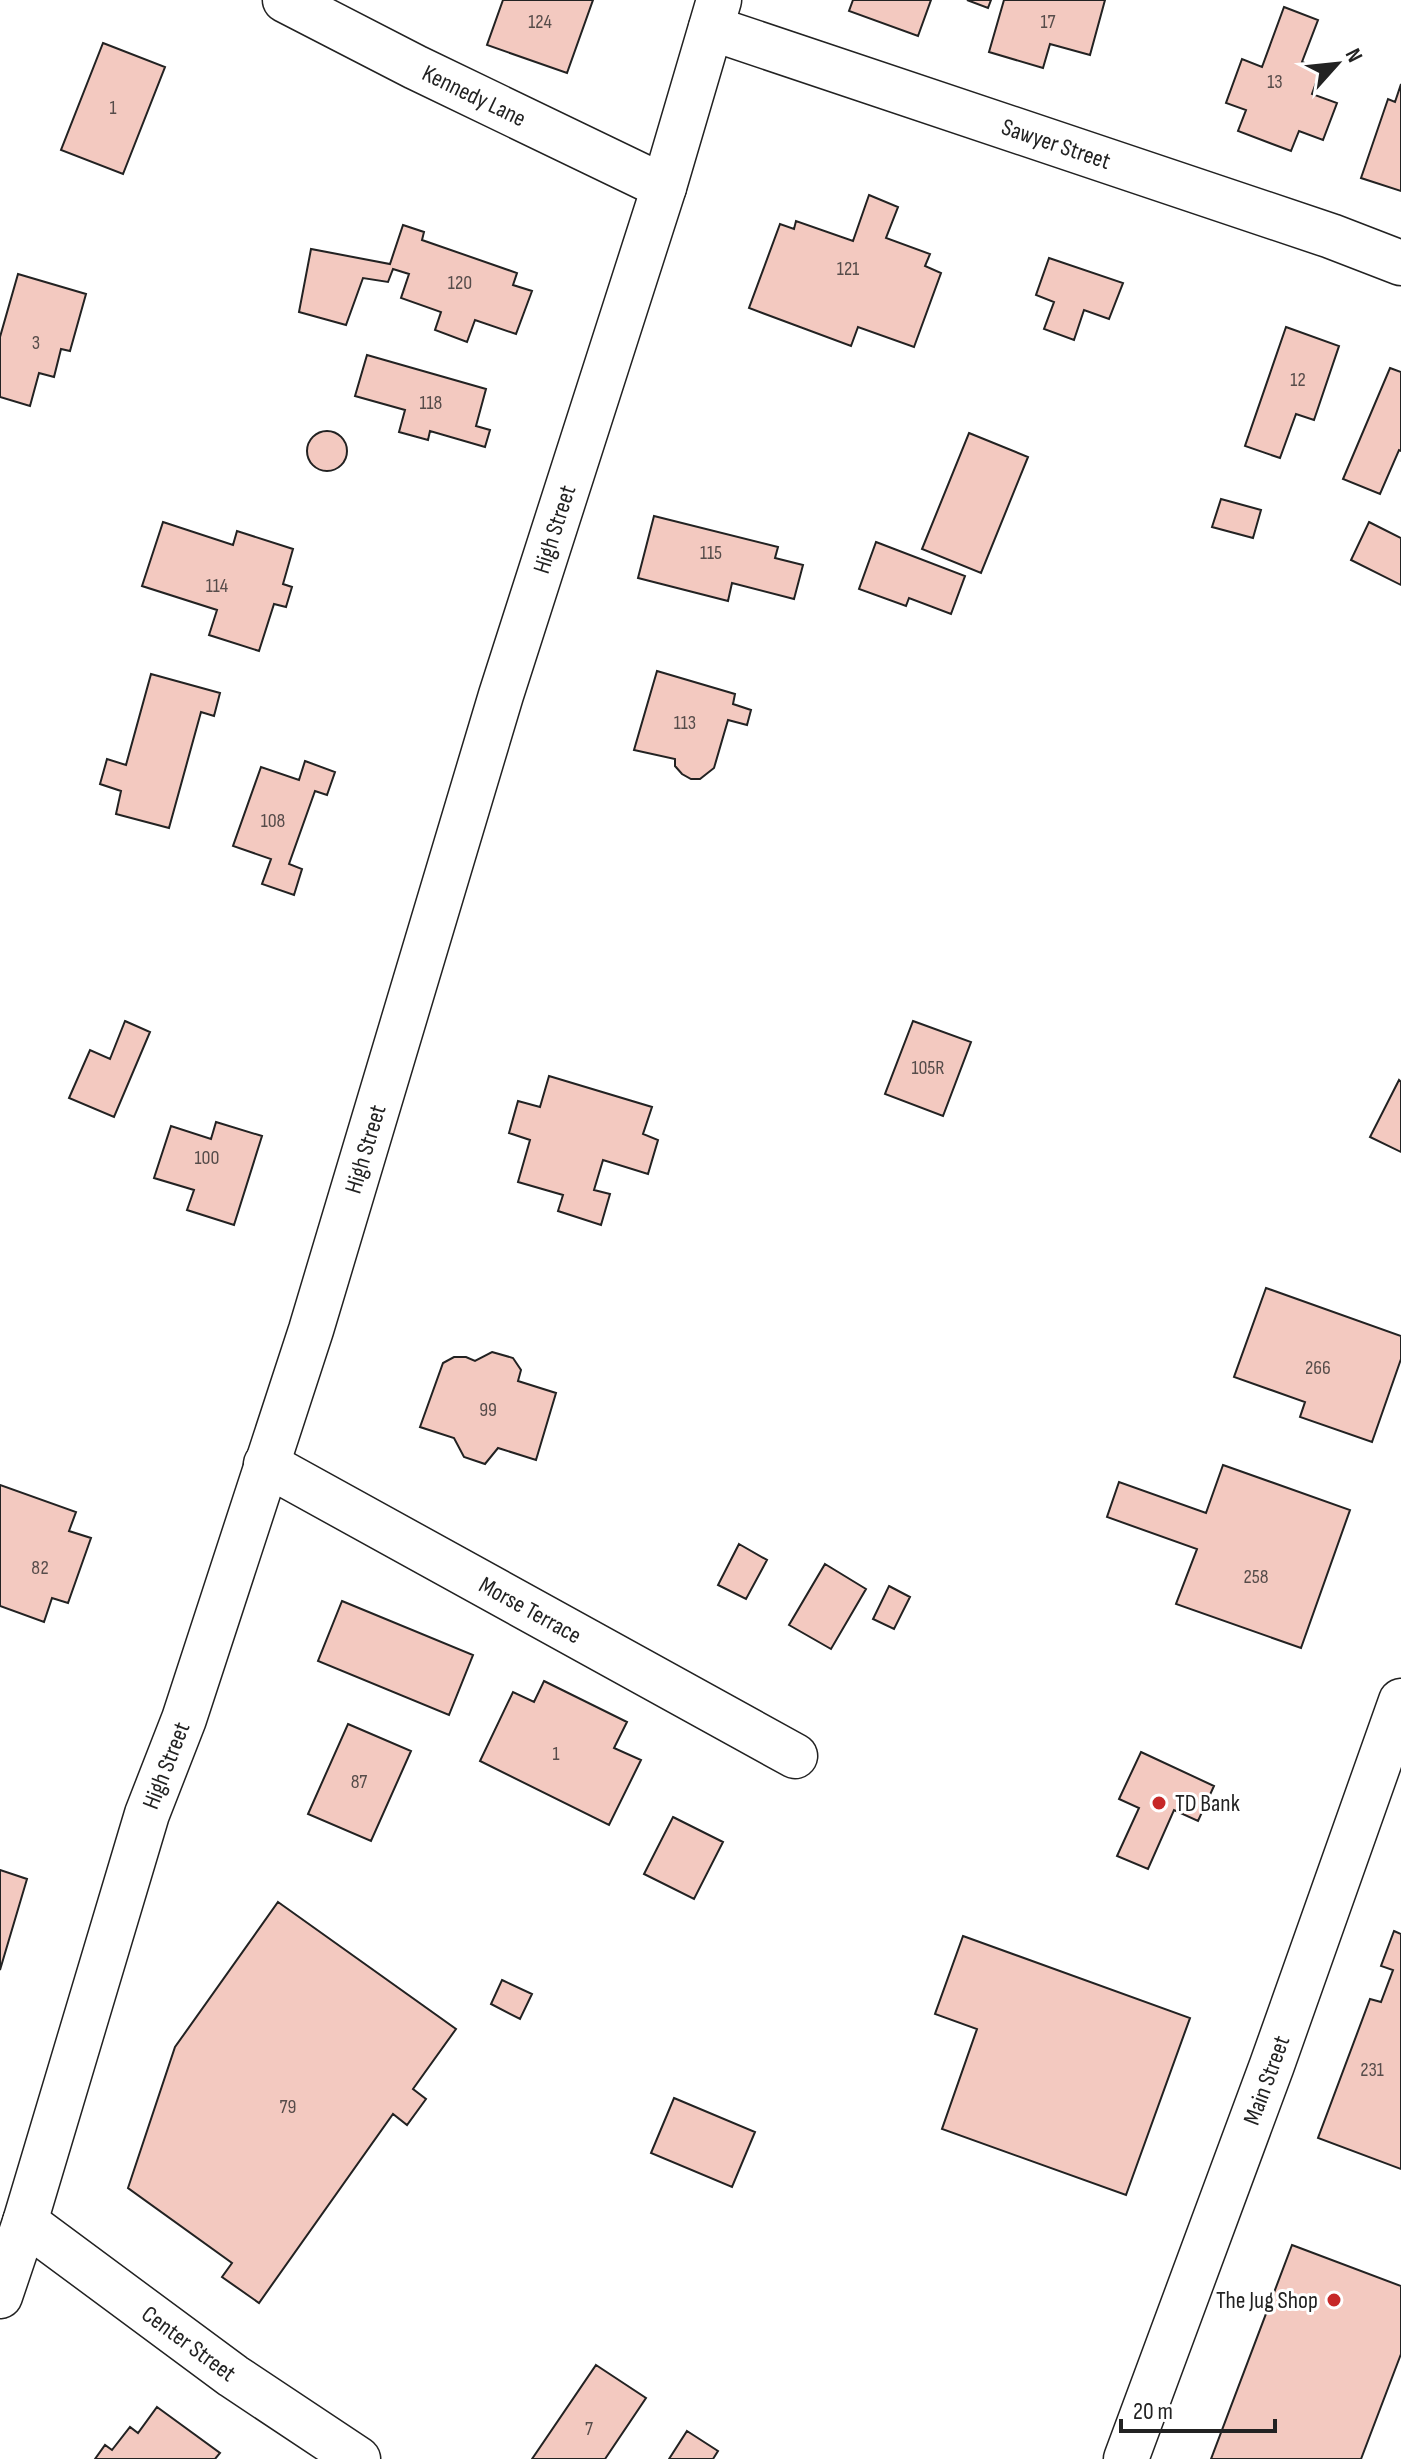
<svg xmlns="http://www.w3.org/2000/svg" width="1401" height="2459" viewBox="0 0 1401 2459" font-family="'Sofia Sans Condensed',sans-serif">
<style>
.building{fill:#f3c9c0;stroke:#222;stroke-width:2}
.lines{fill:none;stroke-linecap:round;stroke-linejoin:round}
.street-casing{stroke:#222;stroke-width:47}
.primary-casing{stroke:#222;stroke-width:47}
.street{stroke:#fff;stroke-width:44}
.primary{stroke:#fff;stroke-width:44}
.poi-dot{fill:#c62828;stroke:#fff;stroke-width:3}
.labels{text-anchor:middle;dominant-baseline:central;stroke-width:6;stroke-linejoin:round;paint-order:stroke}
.number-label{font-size:20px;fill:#564c4a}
.street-label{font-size:24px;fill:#222;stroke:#fff}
.poi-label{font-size:24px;fill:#222;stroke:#fff;text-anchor:start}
</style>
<rect width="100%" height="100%" fill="#fff"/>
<!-- building -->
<path class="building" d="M503,0H593L567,73L487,45Z
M853,0H931L918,36L849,11Z
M967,0H991L988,8Z
M1004,0H1105L1090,55L1050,44L1043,68L989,52Z
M1284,7L1318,20L1302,62L1321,69L1312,94L1337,103L1323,140L1299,131L1291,151L1238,131L1246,110L1226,103L1242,59L1262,67Z
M103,43L165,67L123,174L61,150Z
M1401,84V191L1361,178L1388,99L1395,102Z
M869,195L898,207L886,238L930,254L925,266L941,273L914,347L858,327L851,346L749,308L780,224L794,229L796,221L853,241Z
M403,225L424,232L422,240L517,273L513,285L532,291L516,334L475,320L467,342L435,330L441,312L401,298L409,274L393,269L388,282L363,278L346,325L299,312L311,249L390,264Z
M1049,258L1123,283L1109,319L1084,310L1074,340L1044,329L1054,302L1036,295Z
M18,274L86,294L70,351L61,349L54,377L39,373L30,406L0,397V337Z
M1286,327L1339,346L1314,420L1296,414L1280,458L1245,446Z
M367,355L486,389L476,426L490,430L485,447L430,431L428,440L399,432L405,410L355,396Z
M1390,368L1401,372V451L1399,450L1380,494L1343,479Z
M307 451a20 20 0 1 1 40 0a20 20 0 1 1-40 0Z
M969,433L1028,457L981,573L922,549Z
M1221,499L1261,510L1253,538L1212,527Z
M654,516L778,547L775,558L803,565L794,599L732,583L728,601L638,578Z
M163,522L233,545L237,531L293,549L283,584L292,587L286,607L274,604L259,651L209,635L217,610L142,586Z
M1369,522L1401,538V585L1351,560Z
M876,542L965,576L951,614L909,598L906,606L859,589Z
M657,671L735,694L733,704L751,710L747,725L728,720L714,768L700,779H691L682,774L675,766V759L634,750Z
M151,674L220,693L214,716L201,712L169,828L116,814L121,791L100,784L107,759L126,765Z
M305,761L335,772L327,795L315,791L289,864L302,869L294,895L262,884L271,859L233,846L261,767L299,780Z
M125,1021L150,1032L114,1117L69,1098L90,1050L110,1059Z
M913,1021L971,1042L943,1116L885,1094Z
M549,1076L652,1107L643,1134L658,1140L648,1174L603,1160L594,1190L610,1194L601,1225L558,1211L563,1195L518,1182L530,1140L509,1133L518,1101L540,1107Z
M1399,1080L1401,1082V1152L1370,1137Z
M216,1122L262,1136L234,1225L187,1210L194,1190L154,1178L171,1126L211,1139Z
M1266,1288L1401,1336V1359L1372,1442L1300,1417L1305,1402L1234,1377Z
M492,1352L513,1358L521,1370L518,1381L556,1393L536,1460L498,1448L485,1464L464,1457L454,1438L420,1427L443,1363L454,1357H466L475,1361Z
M1223,1465L1350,1510L1301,1648L1176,1604L1197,1549L1107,1517L1119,1482L1206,1513Z
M0,1485L76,1512L69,1531L91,1538L68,1603L52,1598L44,1622L0,1606Z
M739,1544L767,1560L746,1599L718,1585Z
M825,1564L866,1589L831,1649L789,1625Z
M889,1586L910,1597L894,1629L873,1619Z
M342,1601L473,1655L449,1715L318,1661Z
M544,1681L627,1722L614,1748L641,1760L609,1825L480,1761L513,1692L534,1702Z
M348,1724L411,1751L371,1841L308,1814Z
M1141,1752L1214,1786L1198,1821L1174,1810L1148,1869L1117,1856L1139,1808L1119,1799Z
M673,1817L723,1842L694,1899L644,1874Z
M0,1870L27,1879L0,1970Z
M278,1902L456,2029L413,2089L426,2099L407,2125L393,2114L259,2303L222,2277L232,2263L128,2188L175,2047Z
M1394,1931L1401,1934V2169L1318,2138L1370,1999L1381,2002L1393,1970L1381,1966Z
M963,1936L1190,2018L1126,2195L942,2129L977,2029L935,2014Z
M502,1980L532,1994L520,2019L491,2004Z
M674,2098L755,2132L732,2187L651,2153Z
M1292,2245L1401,2286V2354L1361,2459H1211Z
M596,2365L646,2398L605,2459H532Z
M157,2407L220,2453L215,2459H95L105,2445L112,2450L130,2427L138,2433Z
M687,2431L718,2451L713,2459H669Z"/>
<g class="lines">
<defs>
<g id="street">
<path id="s1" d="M285,0L415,67L664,187"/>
<path id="s2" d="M711,28L1331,236L1401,263"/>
<path id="s3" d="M266,1464L795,1756"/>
<path id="s4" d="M25,2222L233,2376L358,2459"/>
<path id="s5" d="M0,2296L25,2222L147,1814L184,1719L311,1330L501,695L664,187L719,0"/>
</g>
<g id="primary">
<path id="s6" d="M1126,2459L1272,2065L1401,1701"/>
</g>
</defs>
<!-- street casing -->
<use href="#street" class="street-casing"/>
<!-- primary casing -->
<use href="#primary" class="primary-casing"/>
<!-- street -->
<use href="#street" class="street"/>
<!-- primary -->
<use href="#primary" class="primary"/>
</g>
<!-- markers -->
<g class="poi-dot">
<circle cx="1159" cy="1803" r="8"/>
<circle cx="1334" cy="2300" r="8"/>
</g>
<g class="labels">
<!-- number labels -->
<g class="number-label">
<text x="540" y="22">124</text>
<text x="1048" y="22">17</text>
<text x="1275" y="82">13</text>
<text x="113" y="108">1</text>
<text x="848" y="269">121</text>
<text x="460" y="283">120</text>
<text x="36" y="343">3</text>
<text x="1298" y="380">12</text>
<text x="431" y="403">118</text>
<text x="711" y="553">115</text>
<text x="217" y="586">114</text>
<text x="685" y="723">113</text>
<text x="273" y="821">108</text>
<text x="928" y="1068">105R</text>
<text x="207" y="1158">100</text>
<text x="1318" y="1368">266</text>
<text x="488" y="1410">99</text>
<text x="40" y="1568">82</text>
<text x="1256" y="1577">258</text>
<text x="556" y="1754">1</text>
<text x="359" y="1782">87</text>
<text x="1372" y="2070">231</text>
<text x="288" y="2107">79</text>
<text x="589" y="2429">7</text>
</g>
<!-- street labels -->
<g class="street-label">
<text stroke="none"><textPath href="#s1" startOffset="212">Kennedy Lane</textPath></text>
<text stroke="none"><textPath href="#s2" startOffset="364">Sawyer Street</textPath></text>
<text stroke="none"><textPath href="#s5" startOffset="1852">High Street</textPath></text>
<text stroke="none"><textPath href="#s5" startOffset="1204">High Street</textPath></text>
<text stroke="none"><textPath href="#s3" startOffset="302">Morse Terrace</textPath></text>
<text stroke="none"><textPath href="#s5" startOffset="556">High Street</textPath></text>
<text stroke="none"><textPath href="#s6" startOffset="404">Main Street</textPath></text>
<text stroke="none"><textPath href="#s4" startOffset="204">Center Street</textPath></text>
</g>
<!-- poi labels -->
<g class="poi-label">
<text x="1175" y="1803">TD Bank</text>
<text x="1318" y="2300" text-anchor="end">The Jug Shop</text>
</g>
</g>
<!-- north arrow -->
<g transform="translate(1337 64) rotate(63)" stroke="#ffffff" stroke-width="6" paint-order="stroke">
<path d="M0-6L14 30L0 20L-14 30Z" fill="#222222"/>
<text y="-12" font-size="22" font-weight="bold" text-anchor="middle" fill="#222222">N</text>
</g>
<!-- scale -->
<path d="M1121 2419v12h154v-12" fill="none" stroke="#222222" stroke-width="4"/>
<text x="1133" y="2419" font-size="24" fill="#222222" stroke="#ffffff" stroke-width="6" paint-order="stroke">20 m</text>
</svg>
